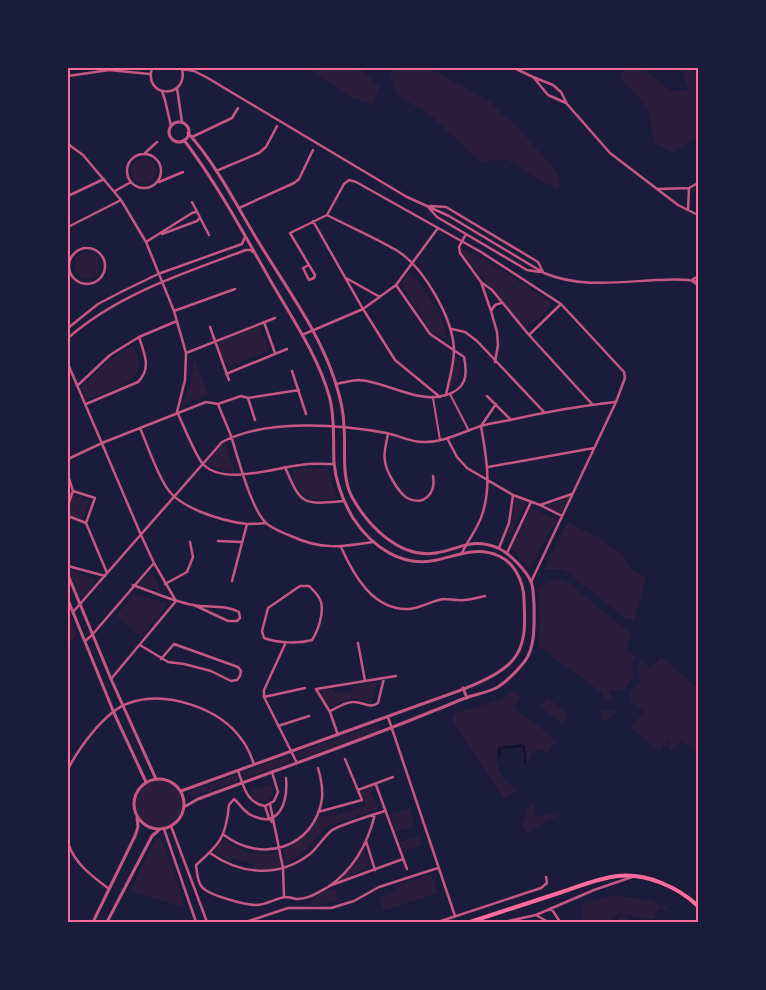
<svg xmlns="http://www.w3.org/2000/svg" width="766" height="990" viewBox="0 0 766 990" font-family="'Playfair Display',serif">
<style>
.green{fill:#2a1e3b}
.water{fill:#12122b}
.lines{fill:none;stroke-linecap:round;stroke-linejoin:round}
.pedestrian{stroke:#c65784;stroke-width:2}
.minor{stroke:#c65784;stroke-width:2.5}
.tertiary{stroke:#c65784;stroke-width:3}
.trunk{stroke:#ff6b9d;stroke-width:4}
.neatline{fill:none;stroke:#ff6b9d;stroke-width:2}
</style>
<rect width="100%" height="100%" fill="#1b1b3a"/>
<!-- green -->
<path class="green" d="M309,68H360L379,87L373,105L350,97Z
M389,68H429L489,101L521,131L559,174V189L539,180L506,159L481,162L432,117L396,94Z
M623,68H644L670,91L689,90L681,70L679,68H691L698,77L697,139L672,152L655,144L647,107L621,79Z
M131 171a13 13 0 1 1 26 0a13 13 0 1 1-26 0Z
M462,248L475,254L551,302V306L539,319L526,327L465,258L460,251Z
M74 266a13 13 0 1 1 26 0a13 13 0 1 1-26 0Z
M409,272L413,275C424,290 448,319 446,339L430,331L401,283Z
M259,325L269,351L228,367L216,344Z
M132,346C135,351 139,358 139,364C140,384 102,393 87,399L80,388L109,360Z
M193,357L209,395L183,405H181L192,378Z
M455,357L458,358C463,374 461,378 449,390Z
M223,443H225L236,474L205,464Z
M328,468L336,498C331,499 324,501 319,500C304,498 291,485 292,469Z
M72,495L90,501L83,520L68,514V507Z
M515,497L526,503L508,541Z
M569,497L561,513L546,506Z
M531,508L556,520L530,569L512,549L515,540Z
M567,522L600,538L621,554L632,569L646,578L634,621L625,618L563,569H544Z
M70,570L95,579V583L82,596L79,594L69,574Z
M152,571L161,591L138,585Z
M561,579L570,584L631,634L627,650L636,657L632,661L633,678L625,689L611,691L612,701H604L602,693L538,646L540,629L538,589L547,583Z
M134,594L166,603L165,608L141,637L116,616Z
M68,613L76,633L74,639L68,643Z
M661,657L698,688V749L696,753L682,740L672,751L667,747L671,743L669,741L659,752L630,727L644,712L632,702L629,694L640,682L638,664L641,661L651,668Z
M377,682L371,703L351,698L328,707L320,690L333,689L334,693L353,691V686Z
M514,692L521,697L514,707L557,741L547,753L541,749L535,751L530,756V761L527,765L525,764L523,747L501,749L502,755L494,758L504,780L518,791L504,799L452,721L453,714L492,702Z
M547,697L570,715L562,724L540,706Z
M602,710H613L616,712L608,720H602Z
M377,724L380,728L377,732L300,759L297,757L299,752Z
M286,756L291,758L289,763L246,778L243,776L244,772Z
M235,775L238,777V780L234,783L200,794L187,795L188,792Z
M135 804a24 24 0 1 1 48 0a24 24 0 1 1-48 0Z
M271,784C279,802 253,809 251,790Z
M373,787L374,790L371,792L376,804L379,803L378,809L326,827L308,848L296,857L285,861L283,850C298,843 309,833 317,818L334,813L335,816L366,805L361,791Z
M532,802L534,804L535,816L560,814L527,834L520,823L525,818L526,811Z
M409,808L415,826L396,832L390,815Z
M419,836L422,845L403,852L400,842Z
M156,837L162,838L185,908L130,891Z
M223,840L249,853L270,854L277,853L280,859V868L270,870L254,869V865L233,858L231,861L215,853V850Z
M363,851L366,853L369,865L347,879L337,882Z
M431,874L438,893L384,911L379,898L396,892L394,886Z
M335,889L338,900L321,905H306L322,892Z
M613,895L650,900L669,909L665,911L660,908L654,915L656,917L655,919L633,917L630,914L627,915L631,922H615L622,914L620,913L615,917L610,919L611,922H583L582,905Z"/>
<!-- water -->
<path class="water" d="M520,744L525,745L527,765L525,764L523,747L501,749L502,755L498,757L497,749C503,745 513,746 520,744Z"/>
<g class="lines">
<!-- pedestrian -->
<path class="pedestrian" d="M450,394L469,431
M433,398L440,440"/>
<!-- minor -->
<path class="minor" d="M152,68C143,99 189,99 182,69
M514,68L533,77L553,85L561,92L567,104L610,153L678,205L698,215
M182,69L194,71L206,77L407,197L449,216L544,273C579,288 619,282 656,280C670,280 684,278 698,282
M68,76L109,70L150,74
M534,78L548,95L566,103
M177,88L182,122
M162,91L165,100L171,126
M192,137L232,118L238,108
M68,144L83,155L121,200L146,242L174,311L186,353L185,380L177,412
M145,153L157,142
M127 171a17 17 0 1 1 34 0a17 17 0 1 1-34 0Z
M216,171L259,153L266,147L277,126
M159,182L183,172
M658,189L689,188L698,183
M115,191L131,182
M68,196L104,179
M192,202L209,235
M430,206L446,207L538,262L543,272
M239,208L294,183L299,179L313,150
M429,208L437,217L527,270L540,272
M688,210L689,188
M327,215C350,227 374,237 396,250C423,266 453,318 454,350C454,365 449,380 446,395C417,404 388,382 359,380C352,380 343,383 336,384
M313,221L363,309L395,360L440,397
M68,227L121,200
M162,234L197,221L200,218
M466,234L459,247L460,253L481,282L491,311L497,332L498,345L495,362
M146,242L192,213L196,212
M69 266a18 18 0 1 1 36 0a18 18 0 1 1-36 0Z
M309,265L303,268L309,280L314,278L315,275L290,233L327,215L344,184L349,180L356,182L481,252L561,304L624,372L625,378L616,402L531,582
M346,278L380,297
M693,279L698,277
M692,281L698,285
M481,282L492,290L529,335L592,404
M396,285L430,334L464,357C468,376 466,389 446,395
M174,311L235,289
M491,311L495,305L501,303
M264,322L275,353
M210,327L229,380
M68,328L98,304L123,291L158,274L242,244L245,237
M452,329L465,332L477,341L544,412
M302,335L363,309L396,285L438,228
M529,335L560,305
M68,338C118,294 184,273 246,250H251L253,252
M186,353L275,318
M68,364L141,535L154,563L176,601
M292,371L306,414
M226,374L287,349
M77,386L110,355L139,337L177,321
M487,396L511,420
M248,398L255,420
M86,404L138,382C152,368 144,353 139,337
M218,404C222,415 227,425 231,436C238,457 251,510 267,524C274,529 283,533 291,536C321,550 342,547 373,542
M218,404L241,396L248,398L299,390
M177,412C183,424 196,457 203,464C223,486 274,468 300,465C311,463 323,464 334,464
M140,428C148,447 155,468 165,485C177,508 222,521 247,524C253,524 260,524 266,523
M388,433C387,442 383,452 385,461C386,471 398,492 407,498C425,507 436,492 433,476
M447,438L457,457L467,468L513,495L540,505L562,516
M68,459L102,443L206,402L218,404
M285,467C301,505 302,505 344,501
M488,467L594,448
M68,475L73,491
M68,505L73,491L95,498L86,523L68,516
M540,505L572,494
M86,523L107,573
M218,541L242,542
M341,547C353,574 373,611 409,609C421,608 431,601 443,599C448,599 453,600 458,600C467,601 476,598 485,596
M499,548L509,523L513,495
M462,553C468,540 478,528 482,515C492,486 486,455 481,426L496,404
M507,553L531,502
M68,566L105,576
M232,581L247,524
M165,584L187,572L193,557L190,542
M133,585C153,592 172,601 193,605C208,608 225,604 239,612L240,618L237,621H228L194,605
M300,586H309C314,591 319,595 321,602C324,613 318,631 312,640C298,644 278,643 264,638L262,631L268,608Z
M73,612L222,442C265,419 339,424 386,433C398,435 410,442 423,442C443,443 462,432 481,426C490,423 501,422 510,420C545,412 580,406 615,402
M85,641L92,635L154,563
M286,642L264,690V697L297,763
M358,643L365,681
M140,645L168,662L184,664L211,671L231,681L237,680L240,676L241,671L238,667L174,644L161,659
M111,679L176,601
M264,697L305,688
M330,711C337,708 346,701 354,702C363,702 370,709 378,703L384,678
M388,717L455,916
M278,726L309,716
M338,735L330,712L316,689L396,676
M68,769C79,748 105,711 129,703C166,690 220,708 242,740C248,747 251,756 254,764
M238,771C244,786 246,803 265,806L274,801L278,792L272,772
M286,778C288,801 280,830 251,815C243,811 240,804 234,799L229,805C226,837 220,844 196,865C197,871 197,882 202,887C208,895 245,905 256,905C267,905 276,898 285,897C289,897 293,898 296,899C307,900 319,892 328,887C353,870 368,843 375,814
M376,785L407,869
M358,790L393,777
M270,804L283,868L284,897
M265,806L269,818L272,822
M318,812L362,800L345,759
M171,826L207,922
M164,829L196,922
M224,835C262,864 314,848 322,799C323,788 321,778 318,768
M366,841L375,870
M68,843C75,864 92,876 109,889
M210,853C241,875 279,878 310,854C318,847 323,838 331,831C337,826 375,814 385,811
M329,886L403,859
M551,908L560,922
M536,915L548,922
M246,922L288,908H331L354,901L379,887L438,868
M438,922L541,888L547,883L546,877
M504,922L536,915L594,890L632,877"/>
<!-- tertiary -->
<path class="tertiary" d="M169 132a10 10 0 1 1 20 0a10 10 0 1 1-20 0Z
M68,575L111,679L156,779
M68,600L114,713L146,782
M463,688L467,698
M134 804a25 25 0 1 1 50 0a25 25 0 1 1-50 0Z
M181,791C257,763 335,736 411,708C440,697 492,683 512,661C527,645 525,620 524,600C524,583 515,563 499,556C477,546 459,555 437,560C402,568 372,547 353,518C343,501 336,482 334,463C333,441 335,420 330,399C319,358 294,321 273,285C245,236 218,185 184,140
M184,807L198,799C276,770 356,743 433,711C445,707 456,701 468,697C478,694 489,692 498,687C508,680 518,670 525,661C536,646 534,621 534,603C533,597 534,588 531,582C527,571 509,553 498,548C471,537 461,549 436,553C400,559 368,526 352,497C341,476 346,451 344,428C344,413 340,396 335,381C319,331 285,286 258,241C236,205 217,165 188,133
M93,922L135,836L138,827L137,818
M107,922L152,836L159,830"/>
<!-- trunk -->
<path class="trunk" d="M470,922C501,912 531,902 562,892C580,886 599,878 618,876C646,873 678,887 698,906"/>
</g>
<!-- border -->
<rect width="766" height="990" fill="none" stroke="#1b1b3a" stroke-width="138"/>
<rect x="69" y="69" width="628" height="852" class="neatline"/>
</svg>
